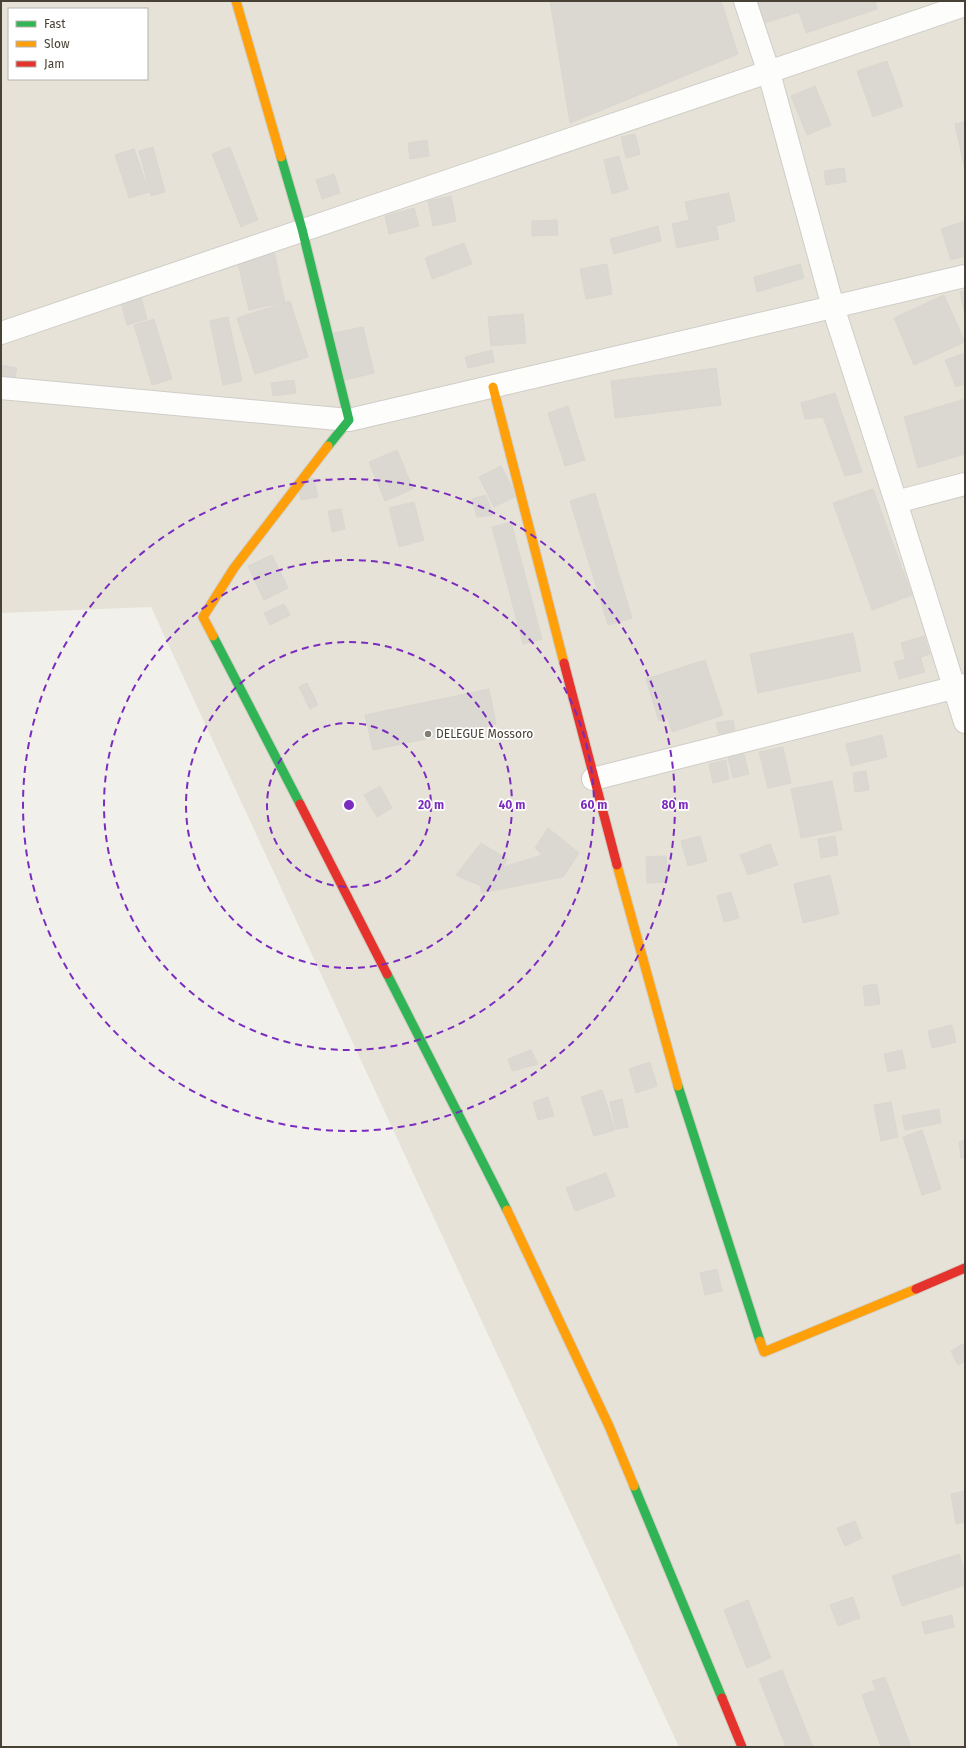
<svg xmlns="http://www.w3.org/2000/svg" width="966" height="1748" viewBox="0 0 966 1748" font-family="'Fira Sans',sans-serif">
<style>
.residential{fill:#e6e2d7;fill-rule:evenodd}
.building{fill:#dbd8d2;stroke:#d9d7d0}
.lines{fill:none;stroke-linecap:round;stroke-linejoin:round}
.street-casing{stroke:#cfcdc8;stroke-width:24}
.fast-casing{stroke:#d1cdc1;stroke-width:11}
.slow-casing{stroke:#d1cdc1;stroke-width:11}
.jam-casing{stroke:#d1cdc1;stroke-width:11}
.street{stroke:#fdfdfc;stroke-width:22}
.fast{stroke:#30b455;stroke-width:9}
.slow{stroke:#ff9f0a;stroke-width:9}
.jam{stroke:#e5322d;stroke-width:9}
.ring{fill:none;stroke:#7b2cbf;stroke-width:2;stroke-dasharray:7 5}
.poi-dot{fill:#837e74;stroke:#fff;stroke-width:1.5}
.labels{text-anchor:middle;dominant-baseline:central;stroke-width:3.5;stroke-linejoin:round;paint-order:stroke}
.poi-label{font-size:12px;fill:#484135;stroke:#fff;text-anchor:start}
.centre{fill:#7b2cbf;stroke:#fff;stroke-width:2}
.ring-label{font-size:12px;text-anchor:middle;font-weight:bold;fill:#7b2cbf;stroke:#fff;stroke-width:3.5;stroke-linejoin:round;paint-order:stroke}
</style>
<rect width="100%" height="100%" fill="#f1f0ea"/>
<!-- residential -->
<path class="residential" d="M1,1H965V1747H679L151,607L1,613ZM9,9H147V79H9Z"/>
<!-- building -->
<path class="building" d="M550,1H721L738,54L570,123Z
M758,1H875L877,9L806,33L799,12L765,23Z
M887,61L903,106L873,117L857,71Z
M815,86L831,125L807,135L791,96Z
M965,122V170L955,124Z
M635,134L640,154L626,158L621,137Z
M427,140L429,156L410,159L408,143Z
M153,147L165,192L151,196L139,151Z
M230,147L258,220L241,227L212,154Z
M134,149L149,192L129,198L115,155Z
M619,156L628,189L612,194L604,160Z
M844,168L846,182L826,185L824,171Z
M334,174L340,193L322,199L316,180Z
M729,193L735,221L716,226L719,239L677,248L672,224L689,220L685,202Z
M451,196L456,221L433,226L428,201Z
M414,208L419,226L389,234L385,216Z
M557,220L558,235L532,236V221Z
M965,221V256L951,260L941,229Z
M658,226L661,241L614,254L610,239Z
M464,243L472,264L432,279L425,258Z
M274,251L285,302L249,310L237,259Z
M607,264L612,294L586,299L580,269Z
M800,264L804,278L757,292L754,277Z
M965,291V311H964L960,292Z
M944,295L965,342L914,365L894,318Z
M141,297L147,319L127,325L121,302Z
M290,301L308,357L255,374L237,318Z
M523,314L526,343L491,346L488,317Z
M228,317L242,381L223,385L210,321Z
M154,319L172,379L152,385L134,325Z
M363,327L374,373L336,382L325,335Z
M492,350L494,362L468,368L465,357Z
M965,353V384L956,387L945,360Z
M1,365L17,368L13,386L1,383Z
M716,368L721,405L615,418L611,381Z
M294,380L296,393L273,396L271,383Z
M835,393L862,472L845,476L823,417L805,419L801,403Z
M965,399V454L918,468L904,417Z
M568,406L585,460L565,466L548,413Z
M397,450L413,489L385,501L369,462Z
M501,466L517,496L494,507L479,477Z
M314,478L318,497L301,500L297,482Z
M873,489L912,595L872,610L833,503Z
M595,493L632,618L608,625L570,501Z
M486,495L493,515L477,517L472,499Z
M414,502L424,540L399,547L389,508Z
M341,509L345,529L332,532L328,511Z
M511,522L542,639L523,644L492,527Z
M272,555L288,588L264,600L248,566Z
M284,604L290,615L270,625L264,613Z
M853,633L861,671L758,693L750,654Z
M924,636L930,654L906,662L901,643Z
M920,656L925,672L899,679L894,662Z
M705,660L723,715L672,732L668,718L659,721L646,679Z
M307,683L318,705L310,709L299,687Z
M489,689L496,724L373,750L365,715Z
M733,720L735,730L719,734L716,723Z
M882,735L887,757L851,766L846,744Z
M783,747L791,783L768,788L759,752Z
M744,754L749,774L733,778L728,758Z
M726,760L729,779L713,783L709,764Z
M866,771L869,790L855,792L853,773Z
M832,781L842,830L801,838L791,789Z
M380,786L392,808L377,817L364,795Z
M548,828L579,853L563,877L481,893V886L456,875L481,843L507,859L503,867L542,855L535,848Z
M700,836L707,861L688,866L681,841Z
M835,836L838,855L821,858L818,839Z
M770,844L778,865L748,875L740,855Z
M666,856L668,882L647,883L646,857Z
M830,875L839,914L803,923L794,884Z
M731,892L739,918L724,922L717,896Z
M877,984L880,1004L865,1006L863,986Z
M952,1025L956,1042L932,1048L928,1031Z
M531,1050L538,1064L512,1071L508,1059Z
M902,1050L906,1068L888,1072L884,1054Z
M650,1062L657,1086L636,1093L629,1069Z
M602,1090L615,1130L594,1136L581,1097Z
M548,1097L554,1116L538,1120L533,1102Z
M622,1099L628,1127L616,1129L610,1102Z
M891,1102L898,1137L881,1141L874,1105Z
M939,1109L941,1123L905,1130L902,1116Z
M922,1130L941,1189L922,1195L903,1137Z
M965,1140V1157L961,1158L959,1142Z
M606,1173L615,1196L575,1211L566,1188Z
M717,1269L722,1291L705,1295L700,1273Z
M963,1344L965,1348V1361L958,1365L951,1351Z
M965,1491V1522L956,1524L951,1494Z
M855,1521L862,1538L845,1546L837,1528Z
M959,1554L965,1574V1585L902,1606L892,1576Z
M853,1597L860,1618L838,1626L830,1605Z
M748,1600L771,1658L747,1668L724,1610Z
M952,1615L954,1627L925,1634L922,1622Z
M782,1670L813,1747H786L759,1679Z
M885,1677L911,1747H881L862,1695L876,1690L872,1681Z"/>
<g class="lines">
<defs>
<path id="street" d="M745,1L769,73L833,307L896,502L965,722
M1,333C322,222 644,116 965,5
M1,388L349,420L965,276
M896,502L965,484
M593,779L965,685"/>
<path id="fast" d="M281,157L302,229L349,420L328,446
M213,636L300,804
M387,974L507,1210
M678,1086L760,1341
M634,1486L722,1698"/>
<path id="slow" d="M236,1L281,157
M493,387L564,663
M213,636L203,617L234,568L328,446
M617,865L678,1086
M507,1210L609,1426L634,1486
M760,1341L764,1352L916,1289"/>
<path id="jam" d="M564,663L617,865
M300,804L387,974
M916,1289L965,1268
M722,1698L742,1747"/>
</defs>
<!-- street casing -->
<use href="#street" class="street-casing"/>
<!-- fast casing -->
<use href="#fast" class="fast-casing"/>
<!-- slow casing -->
<use href="#slow" class="slow-casing"/>
<!-- jam casing -->
<use href="#jam" class="jam-casing"/>
<!-- street -->
<use href="#street" class="street"/>
<!-- fast -->
<use href="#fast" class="fast"/>
<!-- slow -->
<use href="#slow" class="slow"/>
<!-- jam -->
<use href="#jam" class="jam"/>
</g>
<!-- distance rings -->
<g class="ring">
<circle cx="349" cy="805" r="82"/>
<circle cx="349" cy="805" r="163"/>
<circle cx="349" cy="805" r="245"/>
<circle cx="349" cy="805" r="326"/>
</g>
<!-- markers -->
<circle class="poi-dot" cx="428" cy="734" r="4"/>
<g class="labels">
<!-- poi labels -->
<g class="poi-label">
<text x="436" y="734">DELEGUE Mossoro</text>
</g>
</g>
<circle cx="349" cy="805" r="6" class="centre"/>
<g class="ring-label">
<text x="431" y="809">20 m</text>
<text x="512" y="809">40 m</text>
<text x="594" y="809">60 m</text>
<text x="675" y="809">80 m</text>
</g>
<!-- border -->
<rect width="966" height="1748" fill="none" stroke="#484135" stroke-width="4"/>
<!-- legend -->
<rect x="8" y="8" width="140" height="72" fill="#ffffff" stroke="#b6b3ae"/>
<rect x="16" y="21" width="20" height="6" fill="#30b455" stroke="#b6b3ae"/>
<text x="44" y="28" font-size="12" fill="#484135">Fast</text>
<rect x="16" y="41" width="20" height="6" fill="#ff9f0a" stroke="#b6b3ae"/>
<text x="44" y="48" font-size="12" fill="#484135">Slow</text>
<rect x="16" y="61" width="20" height="6" fill="#e5322d" stroke="#b6b3ae"/>
<text x="44" y="68" font-size="12" fill="#484135">Jam</text>
</svg>
